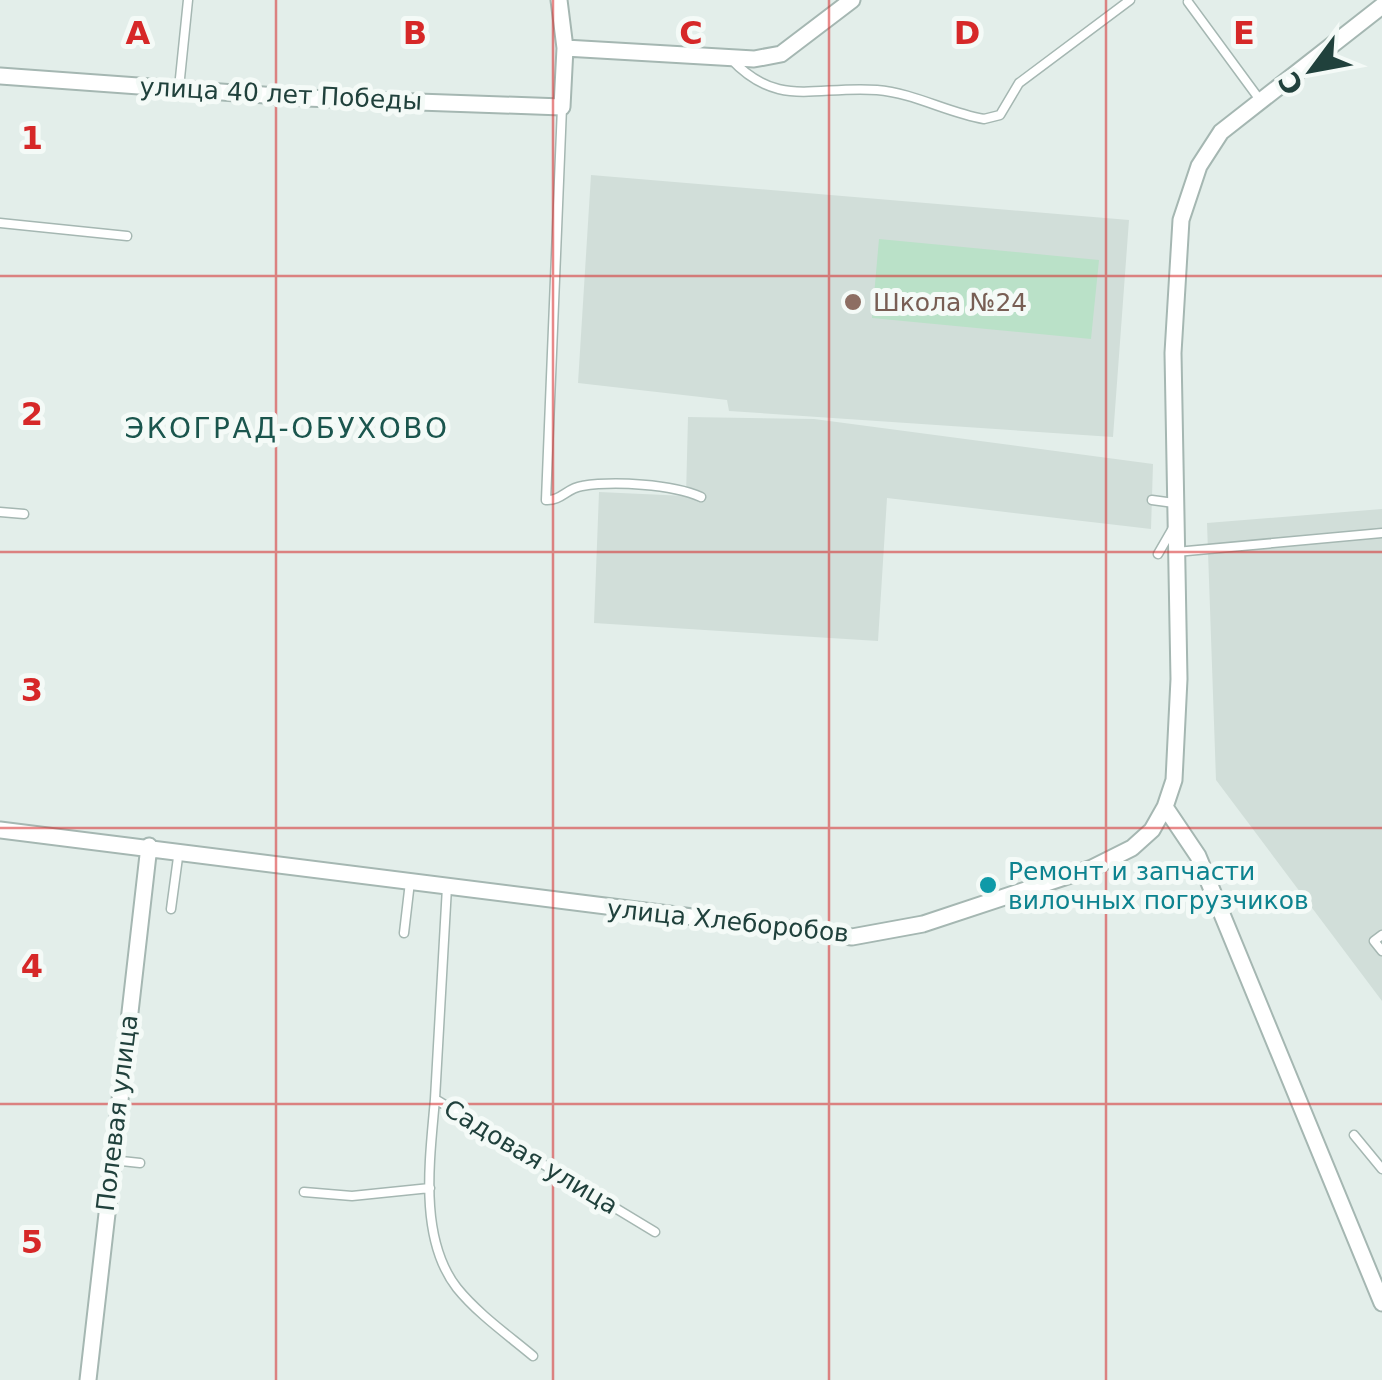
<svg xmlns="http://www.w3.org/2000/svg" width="1382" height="1380" viewBox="0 0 1382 1380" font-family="'DejaVu Sans',sans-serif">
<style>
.built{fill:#d1ded9}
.green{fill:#bae1c8}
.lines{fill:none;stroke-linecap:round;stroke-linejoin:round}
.lane-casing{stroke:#a5b7b2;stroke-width:11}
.street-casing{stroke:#a5b7b2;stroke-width:19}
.lane{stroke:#fff;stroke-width:8}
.street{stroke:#fff;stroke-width:15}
.grid{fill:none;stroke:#d62828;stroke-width:2.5;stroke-opacity:0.55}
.education-dot{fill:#8d6e63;stroke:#f4faf7;stroke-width:4}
.culture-dot{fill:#0f9aa8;stroke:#f4faf7;stroke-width:4}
.labels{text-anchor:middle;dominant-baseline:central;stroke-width:10;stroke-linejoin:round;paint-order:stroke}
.street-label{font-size:25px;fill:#20413c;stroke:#f4faf7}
.education-label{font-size:25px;fill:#785e54;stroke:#f4faf7;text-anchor:start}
.culture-label{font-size:25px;fill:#0d838f;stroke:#f4faf7;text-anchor:start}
.neighbourhood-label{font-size:28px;letter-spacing:2.5px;fill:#1a554d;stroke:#f4faf7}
.grid-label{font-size:32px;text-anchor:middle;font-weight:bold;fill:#d62828;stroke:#f4faf7;stroke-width:10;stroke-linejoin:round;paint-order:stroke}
</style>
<rect width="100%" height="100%" fill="#e3eeea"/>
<!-- built -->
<path class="built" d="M591,175L1129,220L1113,437L729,411L727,400L578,383Z
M688,417L814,419L1153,464L1151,529L887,498L878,641L594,623L599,492L686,496Z
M1382,509V1001L1216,780L1207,523Z"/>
<!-- green -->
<path class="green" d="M879,239L1099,260L1091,339L872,318Z"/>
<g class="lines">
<defs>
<path id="lane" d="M1188,2L1260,100
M730,58C778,110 816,85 877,90C914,93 948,113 984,119L1000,115L1019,83L1130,0
M179,88L188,0
M562,107L546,500C561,501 567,488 582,486C614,481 672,484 701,497
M0,223L127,236
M1152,500L1174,503
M0,512L24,514
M1176,552L1382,533
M1158,554L1173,528
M447,887L435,1099L655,1232
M171,909L179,850
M404,933L410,882
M1382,935L1374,941L1382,951
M435,1099C430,1158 418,1238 457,1288C478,1314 508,1335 533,1356
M1354,1135L1382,1169
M112,1160L140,1163
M304,1192L352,1196L430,1188"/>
<path id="street" d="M565,48L754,59L781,54L852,0
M0,76L305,98L562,107L565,48L559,0
M1165,807L1198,856L1382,1303
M0,830L852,937L923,924L1092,868L1132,848L1152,830L1165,807L1174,780L1179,679L1173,353L1181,220L1199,166L1221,132L1382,6
M88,1380L149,846"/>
</defs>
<!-- lane casing -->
<use href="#lane" class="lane-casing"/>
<!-- street casing -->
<use href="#street" class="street-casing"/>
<!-- lane -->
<use href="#lane" class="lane"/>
<!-- street -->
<use href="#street" class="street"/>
</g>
<!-- grid -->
<path class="grid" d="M276,0V1380M553,0V1380M829,0V1380M1106,0V1380M0,276H1382M0,552H1382M0,828H1382M0,1104H1382"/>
<!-- markers -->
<circle class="education-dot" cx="853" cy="302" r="10"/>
<circle class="culture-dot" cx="988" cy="885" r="10"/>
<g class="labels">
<!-- street labels -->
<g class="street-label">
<text transform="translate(281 94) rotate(3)">улица 40 лет Победы</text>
<text transform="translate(728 921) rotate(6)">улица Хлеборобов</text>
<text transform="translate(117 1113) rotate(-83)">Полевая улица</text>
<text transform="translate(531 1157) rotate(31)">Садовая улица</text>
</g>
<!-- education labels -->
<g class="education-label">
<text x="873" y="302">Школа №24</text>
</g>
<!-- culture labels -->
<g class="culture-label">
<text x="1008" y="871">Ремонт и запчасти<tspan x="1008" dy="29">вилочных погрузчиков</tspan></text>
</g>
<!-- neighbourhood labels -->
<g class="neighbourhood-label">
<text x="287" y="428">ЭКОГРАД-ОБУХОВО</text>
</g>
</g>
<g class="grid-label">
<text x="138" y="44">A</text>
<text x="415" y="44">B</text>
<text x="691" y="44">C</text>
<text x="967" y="44">D</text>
<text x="1244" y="44">E</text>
<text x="32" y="149">1</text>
<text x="32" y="425">2</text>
<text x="32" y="701">3</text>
<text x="32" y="977">4</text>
<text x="32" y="1253">5</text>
</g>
<!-- north arrow -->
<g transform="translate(1312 70) rotate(238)" stroke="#f4faf7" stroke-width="8" paint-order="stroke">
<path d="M0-8L18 38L0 25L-18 38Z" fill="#20413c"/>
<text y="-15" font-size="28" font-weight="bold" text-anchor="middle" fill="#20413c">С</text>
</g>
</svg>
